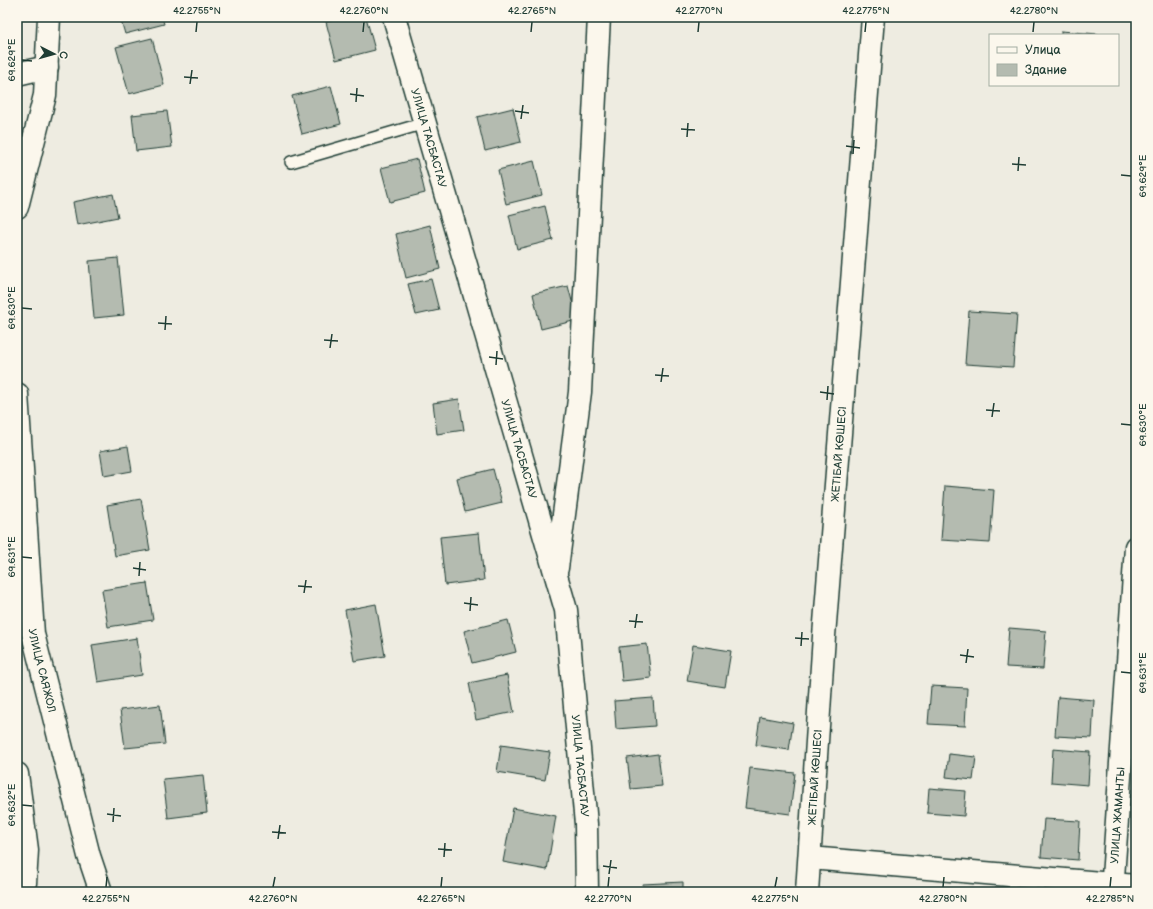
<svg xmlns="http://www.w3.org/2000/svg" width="1153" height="909" viewBox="0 0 1153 909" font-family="'Balsamiq Sans',sans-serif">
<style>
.building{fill:#b4bbb0;stroke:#1f3d34}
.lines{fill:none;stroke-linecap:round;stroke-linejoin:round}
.lane-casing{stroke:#1f3d34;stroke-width:14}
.street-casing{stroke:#1f3d34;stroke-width:25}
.lane{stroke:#fbf7ec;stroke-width:11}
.street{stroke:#fbf7ec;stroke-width:22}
.ticks{fill:none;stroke:#1f3d34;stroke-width:1.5}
.labels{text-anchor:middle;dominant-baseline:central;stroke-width:4;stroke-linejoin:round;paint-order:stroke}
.street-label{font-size:11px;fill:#1f3d34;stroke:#fbf7ec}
.neatline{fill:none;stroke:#1f3d34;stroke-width:1.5}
.ticks-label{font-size:10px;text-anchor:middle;fill:#1f3d34}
</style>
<rect width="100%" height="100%" fill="#eeece1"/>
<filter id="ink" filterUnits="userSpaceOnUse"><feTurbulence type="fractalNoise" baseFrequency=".025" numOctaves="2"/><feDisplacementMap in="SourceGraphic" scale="8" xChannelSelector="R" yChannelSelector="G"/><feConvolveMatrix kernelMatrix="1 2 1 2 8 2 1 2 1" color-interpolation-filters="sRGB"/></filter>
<g filter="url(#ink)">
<!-- building -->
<path class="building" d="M120,17H162L164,24L125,34Z
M346,17H366L375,50L336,60L326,22Z
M1061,31L1098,34V35H1061Z
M152,38L164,85L129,94L116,47Z
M331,86L341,124L302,134L292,96Z
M513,108L521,142L485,151L477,117Z
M167,111L172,147L136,151L132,115Z
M417,159L425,193L390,202L381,168Z
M534,161L542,195L506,204L498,170Z
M113,194L118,217L77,225L73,202Z
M545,206L553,240L517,249L509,215Z
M430,225L440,269L406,278L396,234Z
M118,258L124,315L94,318L89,261Z
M431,279L439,310L416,315L408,284Z
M568,286L577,320L541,329L533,294Z
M969,311L1017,314L1013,367L965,364Z
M459,399L464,430L437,434L433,403Z
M128,446L132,471L104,476L100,451Z
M493,469L502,503L465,512L457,478Z
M945,486L994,490L990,543L941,540Z
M141,499L150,550L115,556L107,505Z
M479,533L484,580L445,585L440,537Z
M147,583L153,620L108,627L102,590Z
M376,604L385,656L354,661L345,610Z
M508,620L516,652L472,663L464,631Z
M1009,628L1046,631L1043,669L1006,667Z
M137,638L142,675L98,682L92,645Z
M647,644L651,678L622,681L619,647Z
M693,645L731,651L725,687L687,681Z
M507,675L514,712L476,720L469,683Z
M931,686L967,688L965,726L928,724Z
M1058,697L1094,700L1092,738L1055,736Z
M653,698L655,726L616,729L614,701Z
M160,705L165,744L125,748L120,710Z
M760,717L793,723L789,750L756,745Z
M501,745L550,752L545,780L497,772Z
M1053,749L1090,752L1088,785L1051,782Z
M658,754L662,786L631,789L627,758Z
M949,754L976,757L973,780L946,777Z
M750,768L795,773L790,814L745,808Z
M203,775L207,813L168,818L163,779Z
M929,788L966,791L964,816L927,813Z
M513,808L556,816L547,870L503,862Z
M1044,819L1080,821L1078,860L1041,857Z
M683,882V892H644L643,884Z"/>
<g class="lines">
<defs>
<path id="lane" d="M291,162L425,123"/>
<g id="street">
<path id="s1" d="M394,17L566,610L586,824L587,892"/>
<path d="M17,74L47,67"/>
<path d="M17,207L45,95L49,17"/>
<path id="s2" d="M17,394L33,634L89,856L101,892"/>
<path d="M557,568L580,392L599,17"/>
<path d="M17,774L27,850L25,883L17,891"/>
<path d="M810,858L1136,886"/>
<path id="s3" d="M807,892L824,636L873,17"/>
<path id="s4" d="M1112,892L1136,547"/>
</g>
</defs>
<!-- lane casing -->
<use href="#lane" class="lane-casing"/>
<!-- street casing -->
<use href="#street" class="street-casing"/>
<!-- lane -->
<use href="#lane" class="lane"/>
<!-- street -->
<use href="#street" class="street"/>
</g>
</g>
<!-- ticks -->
<path class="ticks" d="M196,32L197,22M363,32L364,22M531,32L532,22M698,32L699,22M865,32L866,22M1033,32L1034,22M22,60L32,61M184,77L198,78M190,84L192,70M350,94L364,96M356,102L357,88M515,111L529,113M521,119L523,105M681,129L695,130M687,137L688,123M846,146L860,148M853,154L854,140M1012,164L1026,165M1018,171L1019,157M1121,175L1131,176M22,308L32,309M158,323L172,324M165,330L166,316M324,340L338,341M330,348L332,334M489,357L503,359M496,365L497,351M655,375L669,376M661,382L663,368M820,392L834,394M827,400L828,386M986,410L1000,411M992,417L994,403M1121,424L1131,425M22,557L32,558M133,568L146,570M139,576L140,562M298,586L312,587M304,593L306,580M464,603L478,605M470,611L471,597M629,621L643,622M635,628L637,614M795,638L809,639M801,646L802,632M960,655L974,657M966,663L968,649M1121,672L1131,673M22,805L32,806M107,814L121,816M113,822L114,808M272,832L286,833M278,839L280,825M438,849L452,850M444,857L445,843M603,866L617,868M609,874L611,860M106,887L107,877M273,887L275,877M441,887L442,877M608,887L609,877M775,887L777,877M943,887L944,877M1110,887L1111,877"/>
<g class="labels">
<!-- street labels -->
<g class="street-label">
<text stroke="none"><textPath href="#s1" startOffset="126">УЛИЦА ТАСБАСТАУ</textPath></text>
<text stroke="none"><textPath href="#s1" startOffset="450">УЛИЦА ТАСБАСТАУ</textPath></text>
<text stroke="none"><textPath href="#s3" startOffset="439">ЖЕТІБАЙ КӨШЕСІ</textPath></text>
<text stroke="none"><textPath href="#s2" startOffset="278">УЛИЦА САЯЖОЛ</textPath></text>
<text stroke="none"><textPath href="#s1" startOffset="774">УЛИЦА ТАСБАСТАУ</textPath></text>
<text stroke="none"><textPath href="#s3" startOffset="115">ЖЕТІБАЙ КӨШЕСІ</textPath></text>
<text stroke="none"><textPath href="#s4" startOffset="77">УЛИЦА ЖАМАНТЫ</textPath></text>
</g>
</g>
<!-- margin -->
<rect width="1153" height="909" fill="none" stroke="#fbf7ec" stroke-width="44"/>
<!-- legend -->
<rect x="989" y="34" width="130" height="52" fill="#fbf7ec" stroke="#a3ada2"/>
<rect x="997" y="47" width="20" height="6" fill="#fbf7ec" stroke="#a3ada2"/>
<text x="1025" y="54" font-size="12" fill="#1f3d34">Улица</text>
<rect x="997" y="64" width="20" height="12" fill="#b4bbb0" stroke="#a3ada2"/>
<text x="1025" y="74" font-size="12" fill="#1f3d34">Здание</text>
<!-- north arrow -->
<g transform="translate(54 54) rotate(96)" stroke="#fbf7ec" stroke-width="3" paint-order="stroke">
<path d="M0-3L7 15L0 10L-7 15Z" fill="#1f3d34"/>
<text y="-6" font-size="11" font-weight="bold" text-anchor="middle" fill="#1f3d34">С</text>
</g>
<rect x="22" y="22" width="1109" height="865" class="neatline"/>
<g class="ticks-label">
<text x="197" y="14">42.2755°N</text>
<text x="364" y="14">42.2760°N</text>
<text x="532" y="14">42.2765°N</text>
<text x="699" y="14">42.2770°N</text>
<text x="866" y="14">42.2775°N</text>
<text x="1034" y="14">42.2780°N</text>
<text transform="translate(11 60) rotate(-90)" y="4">69.629°E</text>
<text transform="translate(1142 176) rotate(-90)" y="4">69.629°E</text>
<text transform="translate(11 308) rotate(-90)" y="4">69.630°E</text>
<text transform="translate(1142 425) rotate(-90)" y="4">69.630°E</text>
<text transform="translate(11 557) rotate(-90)" y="4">69.631°E</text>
<text transform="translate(1142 673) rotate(-90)" y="4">69.631°E</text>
<text transform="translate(11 805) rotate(-90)" y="4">69.632°E</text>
<text x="106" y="902">42.2755°N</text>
<text x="273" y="902">42.2760°N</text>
<text x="441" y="902">42.2765°N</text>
<text x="608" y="902">42.2770°N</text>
<text x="775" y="902">42.2775°N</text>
<text x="943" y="902">42.2780°N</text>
<text x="1110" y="902">42.2785°N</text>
</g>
</svg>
